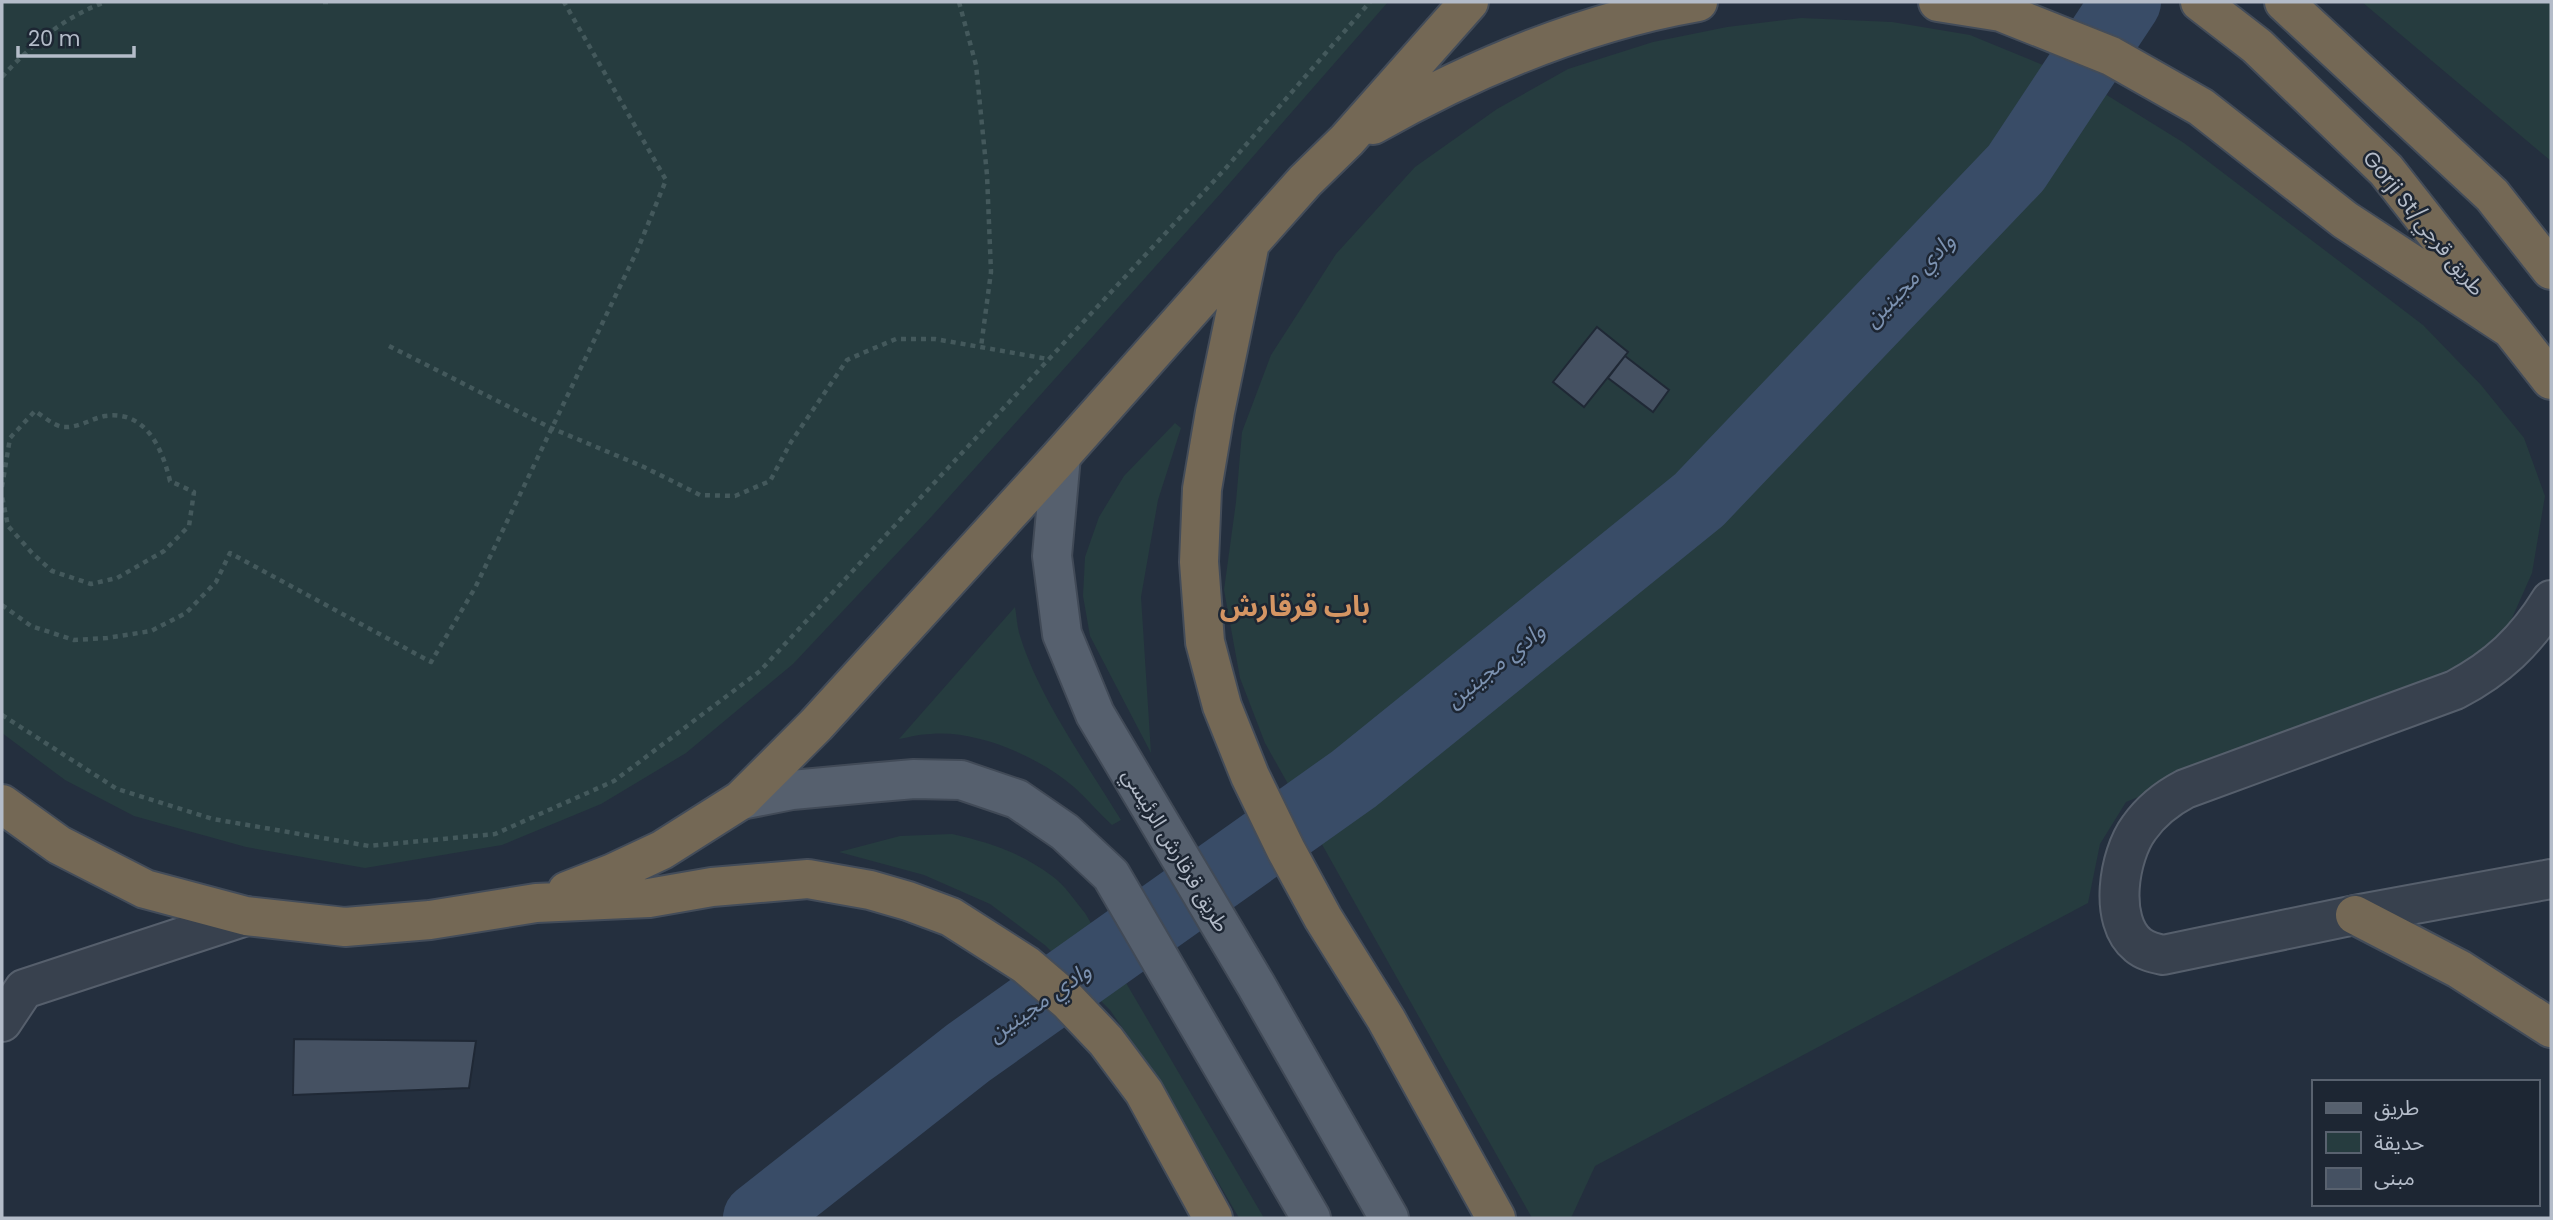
<svg xmlns="http://www.w3.org/2000/svg" width="2553" height="1220" viewBox="0 0 2553 1220" font-family="Poppins,'Noto Sans Arabic',sans-serif">
<style>
.green{fill:#263c3f}
.lines{fill:none;stroke-linecap:round;stroke-linejoin:round}
.river{stroke:#394c67;stroke-width:70}
.building{fill:#455162;stroke:#1f2835;stroke-width:2}
.minor-casing{stroke:#565f6c;stroke-width:42}
.major-casing{stroke:#414a57;stroke-width:42}
.highway-casing{stroke:#434c59;stroke-width:42}
.path{stroke:#44595c;stroke-width:4.5;stroke-dasharray:5 5;stroke-linecap:butt}
.minor{stroke:#38414e;stroke-width:38}
.major{stroke:#56606e;stroke-width:38}
.highway{stroke:#746855;stroke-width:38}
.labels{text-anchor:middle;dominant-baseline:central;stroke-width:5;stroke-linejoin:round;paint-order:stroke}
.street-label{font-size:21px;fill:#b4bcc9;stroke:#1d2633}
.water-label{font-size:23px;font-style:italic;fill:#7c92b1;stroke:#1d2633}
.district-label{font-size:28px;font-weight:bold;fill:#d59563;stroke:#1d2633}
</style>
<rect width="100%" height="100%" fill="#242f3e"/>
<!-- green -->
<path class="green" d="M2,2H1388L1222,192L932,516L793,664L686,753L601,804L502,845L365,868L246,847L134,816L65,780L2,733Z
M2362,2H2551V161Z
M1801,18L1892,22L1970,35L2089,84L2184,143L2423,325L2481,385L2524,438L2545,496L2532,573L2509,625L2465,663L2126,802L2100,844L2088,903L1595,1166L1571,1218H1532L1265,743L1240,678L1224,590L1236,502L1242,432L1271,355L1336,254L1415,167L1497,109L1568,69L1653,42L1727,27Z
M1175,423L1181,428L1158,500L1141,597L1151,753L1090,636L1083,596L1085,557L1099,517L1124,476Z
M1015,607C1017,618 1017,629 1021,639C1040,699 1088,766 1121,820L1112,825C1099,813 1087,799 1074,787C1039,757 978,730 931,734C920,734 910,737 899,739Z
M952,834C988,842 1022,853 1052,876C1065,885 1075,901 1085,913L1264,1218H1239L1158,1079L1110,1010L1046,946L990,904L924,875L839,852L900,836Z"/>
<g class="lines">
<!-- river -->
<path class="river" d="M758,1218L968,1053L1354,779L1699,500L2016,168L2126,2"/>
</g>
<!-- building -->
<path class="building" d="M1597,327L1628,352L1584,407L1553,382Z
M1625,356L1669,390L1653,412L1608,378Z
M294,1039L476,1041L469,1088L293,1095Z"/>
<g class="lines">
<defs>
<path id="minor" d="M2551,600C2526,641 2497,668 2455,690L2185,789C2166,799 2151,811 2139,828C2119,855 2108,921 2138,945C2145,951 2154,953 2163,955L2355,915L2551,879
M2,1022L24,989L246,916"/>
<path id="major" d="M1061,456L1052,556L1062,634L1095,714L1256,985L1389,1218
M741,800L792,790L868,783L914,779L961,780L1017,799L1065,832L1111,875L1311,1218"/>
<path id="highway" d="M1938,2L2001,12L2111,56L2201,107L2345,220L2508,327
M2200,2L2257,46L2386,170L2551,380
M2284,2L2492,195L2551,270
M1373,125C1474,68 1583,22 1698,2
M1250,243L1215,412L1202,489L1199,562L1205,642L1222,706L1250,776L1286,850L1323,918L1386,1019L1496,1218
M2,804L59,845L145,889L246,916L345,927L430,920L536,903L649,898L712,887L808,879L870,890L908,901L951,917L1026,965L1068,1001L1106,1041L1144,1092L1213,1218
M567,891L613,873L662,850L741,800L816,725L1061,456L1305,181L1347,140L1469,2
M2355,915L2459,969L2551,1028"/>
</defs>
<!-- minor casing -->
<use href="#minor" class="minor-casing"/>
<!-- major casing -->
<use href="#major" class="major-casing"/>
<!-- highway casing -->
<use href="#highway" class="highway-casing"/>
<!-- path -->
<path class="path" d="M323,2H332
M959,2L976,65L987,175L991,272L981,347
M2,77C31,45 64,17 105,2
M389,346L551,428L644,467L700,495L735,496L770,481L791,442L847,360L865,352L896,339H935L1048,359
M2,487L10,438L35,411C43,416 54,426 63,427C79,428 90,419 105,416C145,410 162,447 170,481L194,492L189,526L164,551L117,578L91,584L52,571L32,553L8,526L2,496
M2,605L31,626L74,640L107,638L151,631L186,613L216,582L230,553L431,662L475,588L637,251L666,180L564,2
M2,715L117,789L213,819L369,846L495,834L614,781L760,671L1225,169L1370,2"/>
<!-- minor -->
<use href="#minor" class="minor"/>
<!-- major -->
<use href="#major" class="major"/>
<!-- highway -->
<use href="#highway" class="highway"/>
</g>
<g class="labels">
<!-- street labels -->
<g class="street-label">
<text transform="translate(2424 223) rotate(51)">Gorji St/طريق قرجي</text>
<text transform="translate(1176 850) rotate(59)">طريق قرقارش الرئيسي</text>
</g>
<!-- water labels -->
<g class="water-label">
<text transform="translate(1909 280) rotate(-46)">وادي مجينين</text>
<text transform="translate(1495 665) rotate(-39)">وادي مجينين</text>
<text transform="translate(1039 1002) rotate(-35)">وادي مجينين</text>
</g>
<!-- district labels -->
<g class="district-label">
<text x="1295" y="606">باب قرقارش</text>
</g>
</g>
<!-- border -->
<rect width="2553" height="1220" fill="none" stroke="#b4bcc9" stroke-width="7"/>
<!-- legend -->
<rect x="2312" y="1080" width="228" height="126" fill="#1d2633" stroke="#59626f" stroke-width="2"/>
<rect x="2326" y="1103" width="35" height="10" fill="#56606e" stroke="#59626f" stroke-width="2"/>
<text x="2374" y="1115" font-size="21" fill="#b4bcc9">طريق</text>
<rect x="2326" y="1132" width="35" height="21" fill="#263c3f" stroke="#59626f" stroke-width="2"/>
<text x="2374" y="1150" font-size="21" fill="#b4bcc9">حديقة</text>
<rect x="2326" y="1168" width="35" height="21" fill="#455162" stroke="#59626f" stroke-width="2"/>
<text x="2374" y="1185" font-size="21" fill="#b4bcc9">مبنى</text>
<!-- scale -->
<path d="M18 46v10h116v-10" fill="none" stroke="#b4bcc9" stroke-width="3.5"/>
<text x="28" y="46" font-size="21" fill="#b4bcc9" stroke="#1d2633" stroke-width="5" paint-order="stroke">20 m</text>
</svg>
